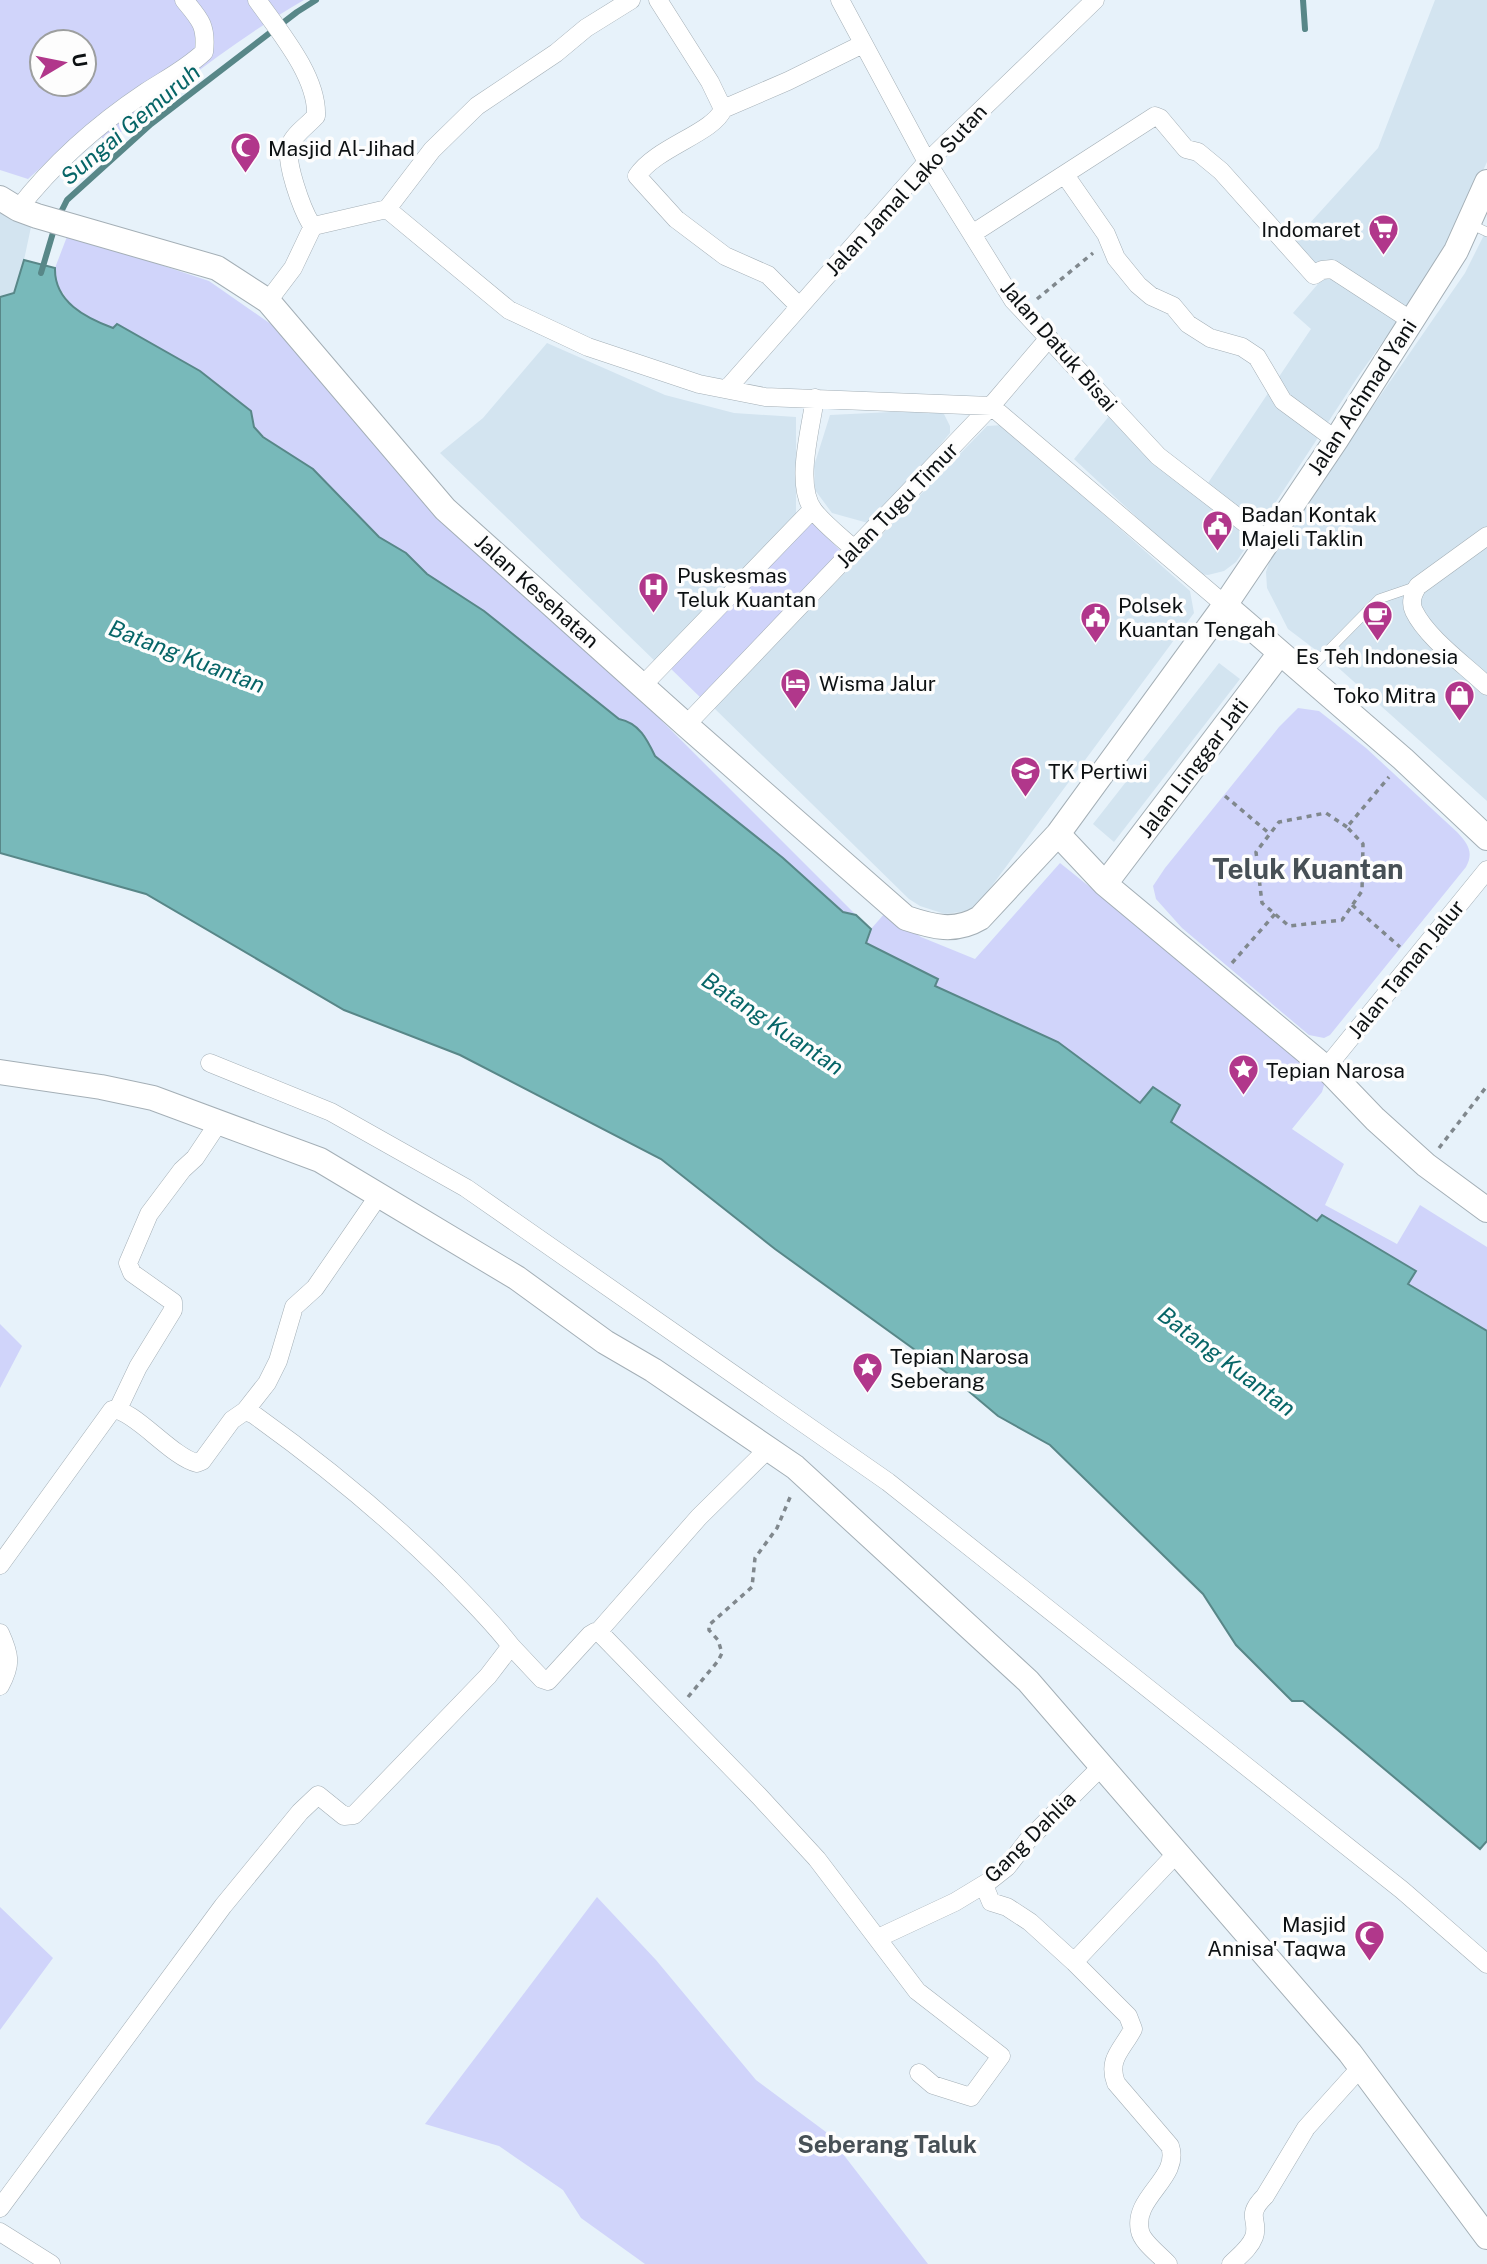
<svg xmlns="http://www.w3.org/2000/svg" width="1487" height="2264" viewBox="0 0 1487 2264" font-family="'Public Sans',sans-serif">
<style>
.built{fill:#d3e4f0}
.green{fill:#d0d4fa;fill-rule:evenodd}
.water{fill:#78b9ba;stroke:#588788;stroke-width:2}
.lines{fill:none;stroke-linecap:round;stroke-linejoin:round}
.stream{stroke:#588788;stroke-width:6}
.lane-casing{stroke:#a4afb6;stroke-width:10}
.street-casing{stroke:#a4afb6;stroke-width:19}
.secondary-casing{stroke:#a4afb6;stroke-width:26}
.path{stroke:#80888d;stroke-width:3.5;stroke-dasharray:5 5;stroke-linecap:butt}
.lane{stroke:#fff;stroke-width:9}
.street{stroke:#fff;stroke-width:18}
.secondary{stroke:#fff;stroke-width:24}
.labels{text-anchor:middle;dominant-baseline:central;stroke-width:7;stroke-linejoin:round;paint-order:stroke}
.poi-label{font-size:21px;fill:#0d1113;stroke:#fdfdfd;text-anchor:start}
.street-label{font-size:21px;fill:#0d1113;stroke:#fdfdfd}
.water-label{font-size:23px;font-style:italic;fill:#066567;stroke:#fdfdfd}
.quarter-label{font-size:24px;font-weight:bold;fill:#475056;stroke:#fdfdfd}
.district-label{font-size:28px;font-weight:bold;fill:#475056;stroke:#fdfdfd}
</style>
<rect width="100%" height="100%" fill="#e7f2fa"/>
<!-- built -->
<path class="built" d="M1435,0H1487V162L1443,257L1357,378L1249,543L1236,562L1224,571L1208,575L1198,574L1074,459L1110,415L1198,498L1311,329L1293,313L1323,278L1290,245L1378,148Z
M0,208L31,227L24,260L14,293L0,297Z
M1487,229V801L1333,663L1288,629L1267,588L1266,572L1273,551L1465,273Z
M547,343L665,395L734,413L796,417V522L658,664L440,453L483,418Z
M932,410L944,414L950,426V433L878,520L868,523L832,513L815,490L814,466L830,415Z
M1003,425L1190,591L1194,613L974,910L945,914L920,906L909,899L714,708L987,426Z
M1219,663L1240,679L1114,842L1093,824Z"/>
<!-- green -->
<path class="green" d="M0,0H304C233,41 170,92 106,144L92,122L28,179L0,170ZM42,42H84V84H42Z
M68,234L209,281L278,329L525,598L638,697L856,915L843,912L783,858L654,756L646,737L619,719L484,611L427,574L406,553L379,537L313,469L264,437L254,427L251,411L117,324L113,328L85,317L70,304L55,281V268Z
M808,519L844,554L703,700L667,665Z
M1298,708L1319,711L1366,748L1457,832C1468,844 1474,852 1466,867L1330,1035L1324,1038L1309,1035L1182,928L1156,899L1153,886L1165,868L1279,727Z
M1060,863L1195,971L1325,1082L1322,1092L1292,1129L1344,1164L1325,1205L1397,1244L1420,1205L1487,1247V1331L1407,1284L1415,1271L1318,1221L1170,1121L1180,1105L1153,1087L1140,1103L1058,1042L934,986L937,980L865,943L871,929L885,913L921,937L975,959Z
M0,1324L22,1346L0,1388Z
M597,1897L656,1960L756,2080L826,2132L928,2264H645L581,2218L563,2190L499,2146L425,2124Z
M0,1907L53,1958L0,2030Z"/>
<!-- water -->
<path class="water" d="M24,260L55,268C54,302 86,318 113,328L117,324L200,371L251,411L254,427L263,437L313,469L379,537L406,553L427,574L484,611L619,719C639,723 647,739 655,756L783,858L843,912L856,915L871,929L866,943L938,979L935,986L1058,1042L1140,1103L1153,1087L1180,1105L1171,1122L1317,1221L1322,1215L1416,1271L1408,1284L1487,1331V1841L1480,1849L1303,1701H1292L1236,1645L1203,1594L1050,1445L998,1416L947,1373L775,1249L661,1159L460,1055L344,1010L146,894L0,853V297L14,293Z"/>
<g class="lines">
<!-- stream -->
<path class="stream" d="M1303,0L1305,29
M59,216L67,200L151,124L297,12L316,0
M41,273L55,226"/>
<defs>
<path id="lane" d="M1470,224L1487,232
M1306,673L1379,599L1417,586"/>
<path id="street" d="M257,0C279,31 318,77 316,116C308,125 294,134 290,145C284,161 302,209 311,224L318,225L387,209L432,150L477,106L556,53L586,28L631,0
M658,0L710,82L723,109C714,133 656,147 637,176L676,219L725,256L768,275L799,306
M840,0L927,162L1013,300L1158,456L1267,540
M723,109L788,81L863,44
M1065,175L1106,234L1116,258L1138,285L1151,296L1173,306L1188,324L1210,338L1242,347L1257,357L1283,401L1336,440
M18,209C53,164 98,124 146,92C166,79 186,69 204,52C207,26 200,19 184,0
M387,209L509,310L588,347L699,384L765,397L991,406L1225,605
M972,234L1155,116L1160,118L1186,149L1198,152L1221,171L1314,275L1322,270L1332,269L1412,321
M268,301L293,268L314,224
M727,389L927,162L1095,0
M815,398C811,428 794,486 814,511C825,525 841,537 854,549
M1487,536L1418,586C1413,593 1410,603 1414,611C1427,638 1465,665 1487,686
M642,686L812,510
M686,725L991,406L1049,338
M210,1063L331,1112L466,1188L888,1482L1402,1890L1487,1964
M1326,1068L1487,870
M118,1409L138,1367L173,1310V1302L132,1273L128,1263L149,1214L182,1170L195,1158L219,1122
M245,1411L267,1383L278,1361L294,1307L315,1288L379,1195
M0,1565L112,1410C132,1407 171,1457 197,1463L202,1461L232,1420L245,1411L253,1414C323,1464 389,1518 450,1579C471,1601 493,1622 511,1646L488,1676L354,1815L344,1816L318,1795L300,1812L223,1906L0,2208
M598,1632L699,1517L769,1448
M0,1633C10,1655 12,1664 0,1686
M511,1646L542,1679L548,1681L590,1635L595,1632L600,1633L759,1796L817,1859L917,1991L1001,2056L971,2097L933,2085L919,2073
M984,1885L991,1902L1007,1907L1030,1922L1074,1962L1128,2016L1133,2029C1122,2050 1107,2059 1116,2083L1170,2146C1181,2178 1132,2197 1140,2231C1142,2242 1160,2255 1168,2264
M878,1938L955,1902L988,1882L1007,1867L1028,1840L1102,1766
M1074,1962L1177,1853
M0,2232L51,2264
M1231,2264C1239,2256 1250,2248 1254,2237C1260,2219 1244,2217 1265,2196L1306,2128L1361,2067"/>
<path id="secondary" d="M0,198L18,209L37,216L217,268L268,301L445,509L686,725L906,918C933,927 955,933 980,918L1058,834L1225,605L1336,440L1456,251L1487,182
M1225,605L1403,759L1487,838
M1058,834L1105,884L1326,1068L1375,1119L1426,1165L1487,1210
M1105,884L1280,653
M0,1072L101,1087L153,1098L320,1160L517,1278L605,1342L653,1370L795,1467L1028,1681L1350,2053L1487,2237"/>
</defs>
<!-- lane casing -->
<use href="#lane" class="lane-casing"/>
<!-- street casing -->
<use href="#street" class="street-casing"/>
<!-- secondary casing -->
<use href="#secondary" class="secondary-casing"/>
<!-- path -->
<path class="path" d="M1037,299L1093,253
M1225,796L1270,834
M1347,827L1326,813L1279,822L1256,852L1262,903L1289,926L1342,920L1362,891L1363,844L1347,827L1389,777
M1352,905L1400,947
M1232,963L1275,914
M1439,1148L1487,1086
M688,1697L718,1661L722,1653L718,1640L709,1630V1625L752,1587L755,1558L777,1528L791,1495"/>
<!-- lane -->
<use href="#lane" class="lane"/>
<!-- street -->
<use href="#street" class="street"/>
<!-- secondary -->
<use href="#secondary" class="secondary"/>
</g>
<!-- icons -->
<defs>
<symbol id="mosque-pin" viewBox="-11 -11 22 30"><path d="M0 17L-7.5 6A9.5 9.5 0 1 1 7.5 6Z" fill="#b1378b" stroke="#fdfdfd"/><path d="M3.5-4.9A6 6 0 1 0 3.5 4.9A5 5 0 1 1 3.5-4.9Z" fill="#fff"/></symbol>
<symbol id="supermarket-pin" viewBox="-11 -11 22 30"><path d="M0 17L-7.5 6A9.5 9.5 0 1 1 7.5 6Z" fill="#b1378b" stroke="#fdfdfd"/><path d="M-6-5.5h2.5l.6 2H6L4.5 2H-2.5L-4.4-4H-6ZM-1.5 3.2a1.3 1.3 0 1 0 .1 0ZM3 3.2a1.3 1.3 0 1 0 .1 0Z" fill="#fff"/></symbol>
<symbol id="civic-pin" viewBox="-11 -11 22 30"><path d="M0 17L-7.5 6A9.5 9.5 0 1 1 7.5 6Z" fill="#b1378b" stroke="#fdfdfd"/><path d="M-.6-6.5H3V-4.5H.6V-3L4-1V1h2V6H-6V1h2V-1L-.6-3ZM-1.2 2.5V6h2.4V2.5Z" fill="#fff"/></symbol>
<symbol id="hospital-pin" viewBox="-11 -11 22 30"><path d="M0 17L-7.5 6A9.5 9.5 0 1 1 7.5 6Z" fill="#b1378b" stroke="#fdfdfd"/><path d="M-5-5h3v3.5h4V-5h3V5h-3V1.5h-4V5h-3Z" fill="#fff"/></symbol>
<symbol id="cafe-pin" viewBox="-11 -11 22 30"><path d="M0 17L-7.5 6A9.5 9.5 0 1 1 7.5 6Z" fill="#b1378b" stroke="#fdfdfd"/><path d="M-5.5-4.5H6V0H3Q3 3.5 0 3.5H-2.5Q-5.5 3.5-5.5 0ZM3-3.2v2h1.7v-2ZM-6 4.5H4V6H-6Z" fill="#fff"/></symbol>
<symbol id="hotel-pin" viewBox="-11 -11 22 30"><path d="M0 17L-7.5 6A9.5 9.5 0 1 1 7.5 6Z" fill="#b1378b" stroke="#fdfdfd"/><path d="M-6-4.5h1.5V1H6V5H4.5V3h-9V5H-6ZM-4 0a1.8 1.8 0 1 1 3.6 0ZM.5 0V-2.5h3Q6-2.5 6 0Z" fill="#fff"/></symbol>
<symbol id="shop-pin" viewBox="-11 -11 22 30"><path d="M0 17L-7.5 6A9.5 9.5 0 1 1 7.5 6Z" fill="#b1378b" stroke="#fdfdfd"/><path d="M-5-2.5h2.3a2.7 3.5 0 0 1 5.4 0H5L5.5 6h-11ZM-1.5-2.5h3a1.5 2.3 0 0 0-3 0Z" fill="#fff"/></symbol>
<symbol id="school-pin" viewBox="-11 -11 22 30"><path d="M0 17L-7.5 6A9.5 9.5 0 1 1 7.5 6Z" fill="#b1378b" stroke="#fdfdfd"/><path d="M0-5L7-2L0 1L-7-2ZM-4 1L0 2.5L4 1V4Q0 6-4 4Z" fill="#fff"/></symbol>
<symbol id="sight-pin" viewBox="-11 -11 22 30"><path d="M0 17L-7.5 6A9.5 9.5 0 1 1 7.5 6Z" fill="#b1378b" stroke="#fdfdfd"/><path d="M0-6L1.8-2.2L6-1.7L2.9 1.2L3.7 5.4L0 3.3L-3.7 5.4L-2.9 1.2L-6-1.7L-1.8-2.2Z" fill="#fff"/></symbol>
</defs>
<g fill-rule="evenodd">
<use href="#mosque-pin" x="228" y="130" width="35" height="47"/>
<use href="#supermarket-pin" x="1366" y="212" width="35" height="47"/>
<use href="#civic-pin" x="1200" y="508" width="35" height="47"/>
<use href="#hospital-pin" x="636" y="570" width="35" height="47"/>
<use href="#cafe-pin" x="1360" y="598" width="35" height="47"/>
<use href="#civic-pin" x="1078" y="600" width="35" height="47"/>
<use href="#hotel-pin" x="778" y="666" width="35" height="47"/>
<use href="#shop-pin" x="1442" y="678" width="35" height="47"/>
<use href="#school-pin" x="1008" y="754" width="35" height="47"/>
<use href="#sight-pin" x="1226" y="1052" width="35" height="47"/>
<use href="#sight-pin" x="850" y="1350" width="35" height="47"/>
<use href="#mosque-pin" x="1352" y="1918" width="35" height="47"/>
</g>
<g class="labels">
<!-- poi labels -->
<g class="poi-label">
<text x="268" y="148">Masjid Al-Jihad</text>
<text x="1361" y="229" text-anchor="end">Indomaret</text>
<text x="1241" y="514">Badan Kontak<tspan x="1241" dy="24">Majeli Taklin</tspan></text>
<text x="677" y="575">Puskesmas<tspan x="677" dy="24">Teluk Kuantan</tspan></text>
<text x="1118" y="605">Polsek<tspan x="1118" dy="24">Kuantan Tengah</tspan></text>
<text x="1377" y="656" text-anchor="middle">Es Teh Indonesia</text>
<text x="819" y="683">Wisma Jalur</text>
<text x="1436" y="695" text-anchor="end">Toko Mitra</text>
<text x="1048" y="771">TK Pertiwi</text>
<text x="1266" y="1070">Tepian Narosa</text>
<text x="890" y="1356">Tepian Narosa<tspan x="890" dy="24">Seberang</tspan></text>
<text x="1346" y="1924" text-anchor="end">Masjid<tspan x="1346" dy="24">Annisa' Taqwa</tspan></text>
</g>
<!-- street labels -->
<g class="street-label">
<text transform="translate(906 190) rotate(-47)">Jalan Jamal Lako Sutan</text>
<text transform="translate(1059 346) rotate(49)">Jalan Datuk Bisai</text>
<text transform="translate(1362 397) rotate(-57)">Jalan Achmad Yani</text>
<text transform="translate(897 505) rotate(-46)">Jalan Tugu Timur</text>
<text transform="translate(537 591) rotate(42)">Jalan Kesehatan</text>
<text transform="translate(1193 768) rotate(-53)">Jalan Linggar Jati</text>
<text transform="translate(1406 969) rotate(-51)">Jalan Taman Jalur</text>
<text transform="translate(1030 1837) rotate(-45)">Gang Dahlia</text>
</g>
<!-- water labels -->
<g class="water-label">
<text transform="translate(130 124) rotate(-40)">Sungai Gemuruh</text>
<text transform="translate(187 656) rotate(21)">Batang Kuantan</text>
<text transform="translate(773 1023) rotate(34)">Batang Kuantan</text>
<text transform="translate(1227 1361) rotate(37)">Batang Kuantan</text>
</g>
<!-- quarter labels -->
<g class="quarter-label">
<text x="887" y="2144">Seberang Taluk</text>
</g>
<!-- district labels -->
<g class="district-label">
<text x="1308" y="868">Teluk Kuantan</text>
</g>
</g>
<!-- north arrow -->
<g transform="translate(63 63) rotate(80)"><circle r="33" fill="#fdfdfd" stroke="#9d9f9f" stroke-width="2"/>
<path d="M0-5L12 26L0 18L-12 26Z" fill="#b1378b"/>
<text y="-10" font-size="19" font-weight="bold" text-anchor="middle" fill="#0d1113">U</text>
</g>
</svg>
